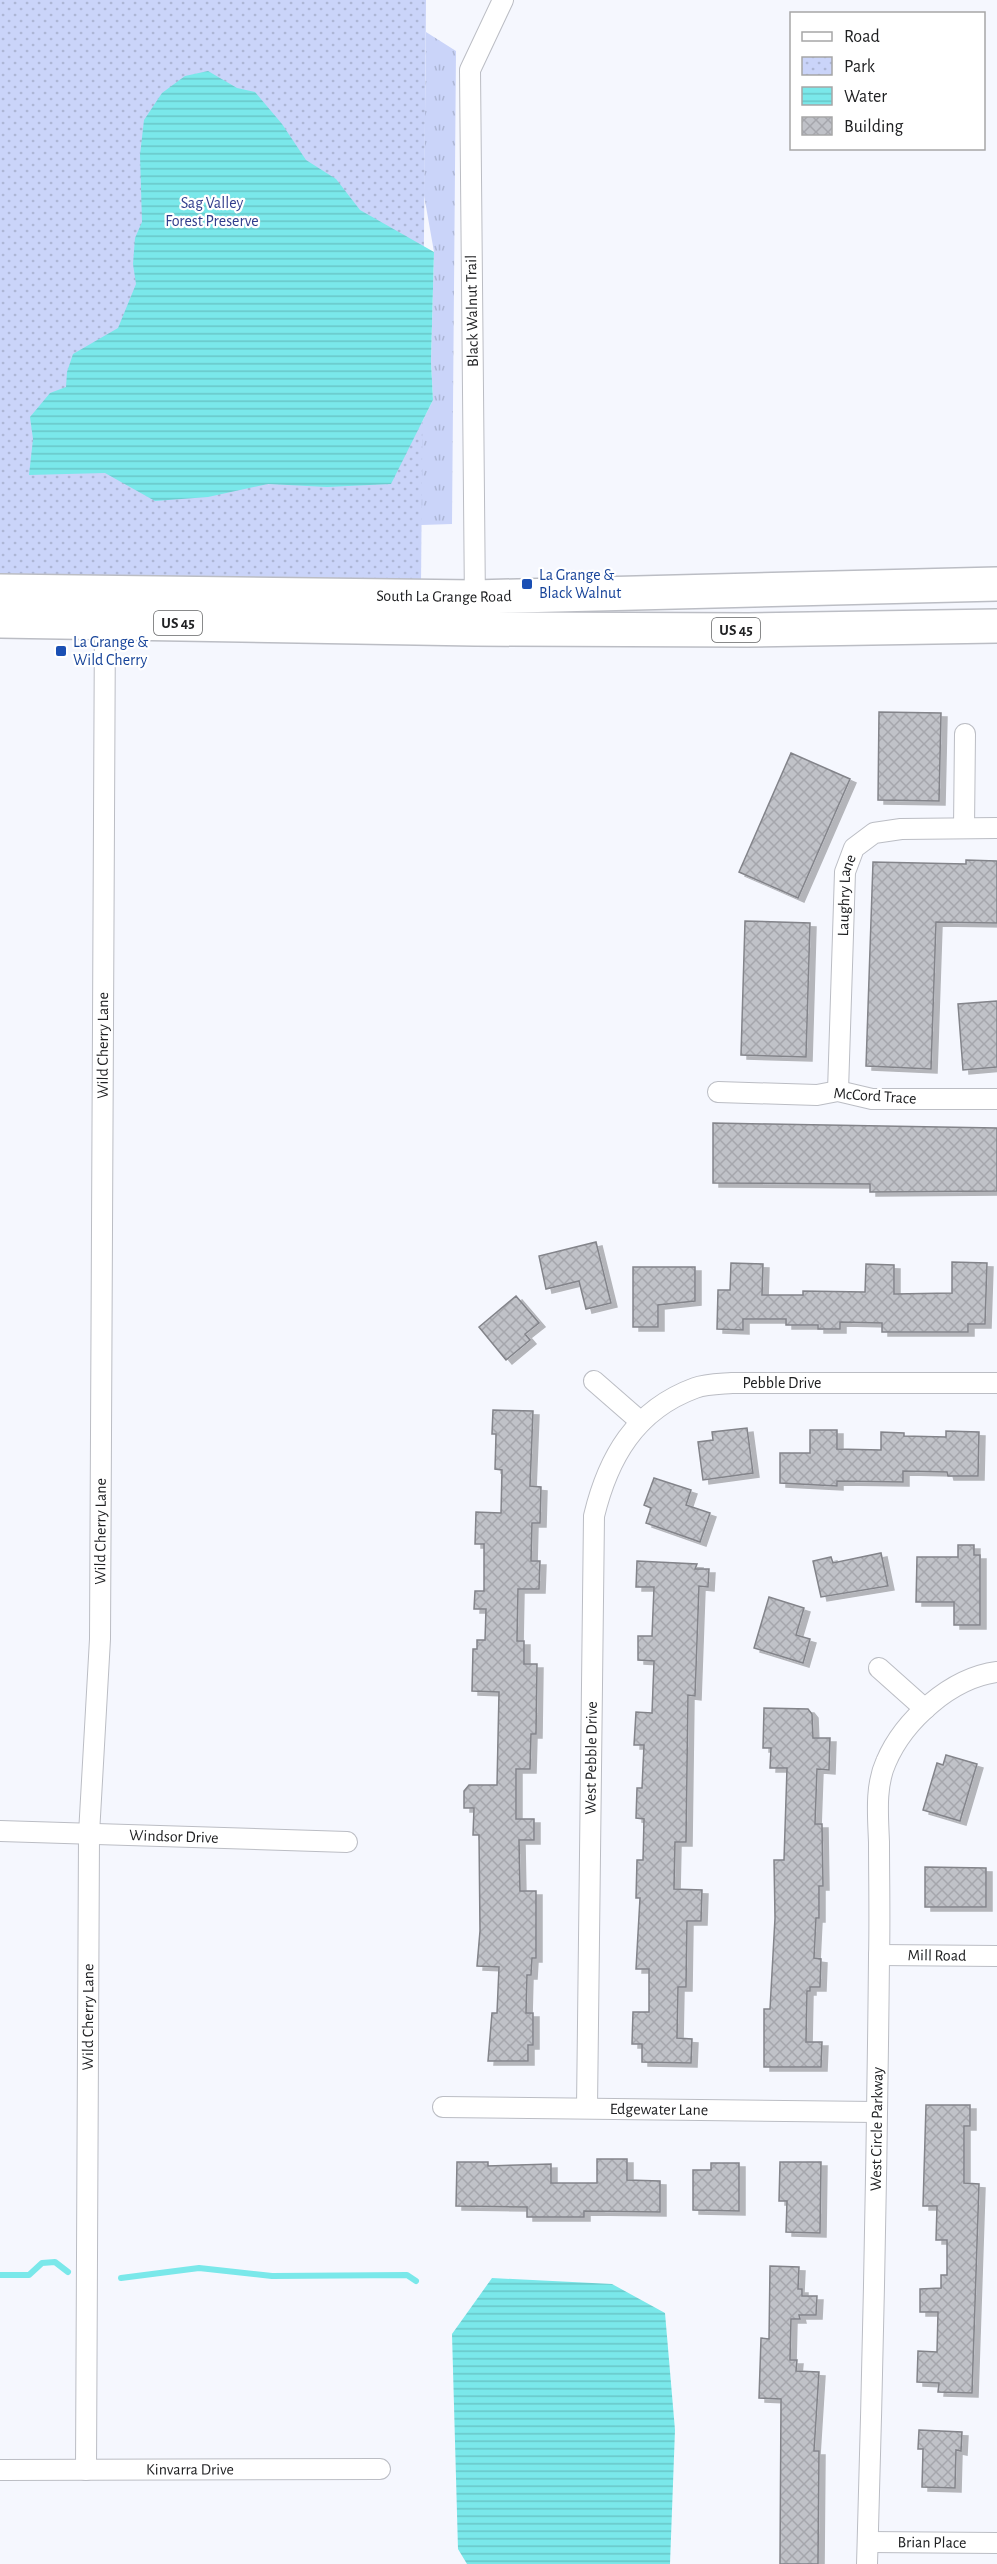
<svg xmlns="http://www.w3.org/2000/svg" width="997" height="2564" viewBox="0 0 997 2564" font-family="'Alegreya Sans',sans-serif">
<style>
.grass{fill:url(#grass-tufts)}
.park{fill:url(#park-dots)}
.water{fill:url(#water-rules)}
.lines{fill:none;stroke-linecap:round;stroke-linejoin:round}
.stream{stroke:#7ae8ea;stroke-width:6}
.building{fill:url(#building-cross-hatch);stroke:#83848a;stroke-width:1.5;filter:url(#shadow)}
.minor-casing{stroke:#bbbdc4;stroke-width:22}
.trunk-casing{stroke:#bbbdc4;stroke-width:36}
.minor{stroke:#fff;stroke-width:20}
.trunk{stroke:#fff;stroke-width:33}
.transit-dot{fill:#1a4fb4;stroke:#fff;stroke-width:2}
.labels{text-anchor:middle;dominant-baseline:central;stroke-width:4.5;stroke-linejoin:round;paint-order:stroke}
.shield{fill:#fff;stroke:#636465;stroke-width:1.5}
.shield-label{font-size:15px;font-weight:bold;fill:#202123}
.park-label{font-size:16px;fill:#313c8c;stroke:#fff}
.street-label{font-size:16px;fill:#202123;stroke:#fff}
.transit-label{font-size:16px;fill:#164399;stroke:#fff;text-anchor:start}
</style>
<defs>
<pattern id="grass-tufts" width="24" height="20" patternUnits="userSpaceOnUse" patternTransform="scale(1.5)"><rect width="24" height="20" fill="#cad4f9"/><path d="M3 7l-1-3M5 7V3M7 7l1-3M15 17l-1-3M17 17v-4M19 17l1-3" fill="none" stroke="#adb6d5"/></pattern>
<pattern id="park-dots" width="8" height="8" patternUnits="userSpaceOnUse" patternTransform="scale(1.5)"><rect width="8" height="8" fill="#cad4f9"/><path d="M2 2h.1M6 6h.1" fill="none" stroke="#adb6d5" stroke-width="1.8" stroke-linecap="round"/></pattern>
<pattern id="water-rules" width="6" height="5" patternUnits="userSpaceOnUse" patternTransform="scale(1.5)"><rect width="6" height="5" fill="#7ae8ea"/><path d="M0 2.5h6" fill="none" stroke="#69c7c8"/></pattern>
<pattern id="building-cross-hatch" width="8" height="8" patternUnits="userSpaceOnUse" patternTransform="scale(1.5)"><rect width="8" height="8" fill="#c0c2c8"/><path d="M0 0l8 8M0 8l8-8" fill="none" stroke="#a5a6ac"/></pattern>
<filter id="shadow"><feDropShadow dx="6" dy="4" stdDeviation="0" flood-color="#0004"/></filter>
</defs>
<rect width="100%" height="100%" fill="#f5f7fe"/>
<!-- grass -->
<path class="grass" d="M426,32L456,51L452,524L392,526L391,484L433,400L431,361L434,252L424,195Z"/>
<!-- park -->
<path class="park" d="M0,0H426L421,586L0,580Z"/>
<!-- water -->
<path class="water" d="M208,71L237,88L255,92L282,124L306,160L336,179L360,210L434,252L431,361L433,400L391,484L327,487L268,484L208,497L155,501L105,473L29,475L33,439L30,417L50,393L66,387L67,372L73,354L118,328L136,284L133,264L135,238L142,222L140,155L144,120L162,93L185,76Z
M492,2278L612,2284L665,2313L675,2430L670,2564H467L458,2549L452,2334Z"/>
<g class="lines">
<!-- stream -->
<path class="stream" d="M0,2275H29L42,2263L55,2262L68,2272
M121,2278L199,2268L272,2276L407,2275L416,2281"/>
</g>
<!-- building -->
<path class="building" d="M879,712L941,713L939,801L878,800Z
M791,753L850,779L798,898L739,872Z
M966,860L997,861V923L936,922L931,1069L866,1066L873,862L966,864Z
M745,921L810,923L806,1057L741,1055Z
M997,1001V1067L963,1070L958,1004Z
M713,1123L997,1128V1191L870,1192V1184L713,1183Z
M596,1242L611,1303L586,1309L579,1281L546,1289L539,1256Z
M952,1262L987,1263L985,1324H968V1332H882V1323L840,1322V1329H818V1325H786V1319H743V1330L717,1329L718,1290H730L731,1263L763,1264L762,1295H803V1291L865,1292L866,1264L894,1265V1294L952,1293Z
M633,1267H695V1301L658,1305V1327H633Z
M516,1296L539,1323L525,1334L530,1340L506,1360L479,1327Z
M493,1410L533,1411L530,1486L541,1487L540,1523H532L531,1561H540L539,1589H518L517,1641H524V1664H537L536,1734H531L530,1769H516V1819H534V1840H519L520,1891H536V1958H532L531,1975H527L526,2013H533V2045H528V2061H488L492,2013H497L499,1967L477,1966L480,1931L479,1835H473L474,1808H464V1791L469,1785H497L499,1692L472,1691L473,1649H477V1640H485L486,1609H474L475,1591H484V1544H475L476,1512L501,1513L502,1470L495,1469L496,1434H492Z
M747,1428L753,1473L703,1480L698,1442L713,1440L712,1432Z
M810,1430H837V1449L881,1450V1432L904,1433V1436L946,1437V1431L979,1432L978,1476H948L947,1472L903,1471V1482L837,1481V1486L780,1483V1453H810Z
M654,1478L691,1490L686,1505L710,1513L700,1542L646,1523L651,1508L644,1505Z
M958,1545H974V1555H980V1625H954V1602H916L917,1557H958Z
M881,1553L888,1586L821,1597L813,1561L831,1557L833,1563Z
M637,1561L697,1564L695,1569H709L708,1587L699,1586L695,1696L688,1695L686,1842H675L674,1889L702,1890L701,1921H687L686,1987H678L677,2038L692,2039L691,2063L642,2062V2044H632L633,2012H649V1969H636L640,1898H636L637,1860H643L644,1819L636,1818L637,1788H642L644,1745H634L636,1712L652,1713L654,1661L638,1660V1636H652L654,1587H636Z
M769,1597L804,1608L796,1635L810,1639L803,1663L754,1648Z
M764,1708L808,1709L812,1714L813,1738H830L829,1770L817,1769L815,1824H822L823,1886H819V1918H816L814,1958L821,1959L820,1987H810V1991H807L806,2042H822L821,2067H764V2009H770L775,1918L774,1860H784L787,1768H770L771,1748H763Z
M946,1755L977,1764L960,1821L923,1810L937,1763L943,1765Z
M925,1867L986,1868V1907H925Z
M926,2105H970V2126H964V2183L979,2184L972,2393L938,2392L939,2383L917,2382L918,2351L937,2352L938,2312H920V2289L941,2288V2275H947V2240H936L937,2206H923Z
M597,2159H627V2180L660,2181V2212L584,2211V2217H527V2207L456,2206L457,2162H488V2166L551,2164V2183H597Z
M780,2162H821L820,2233L786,2232L787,2201H779Z
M711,2163H739V2211L693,2210V2170H711Z
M770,2266L799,2267L798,2289H802V2296H817L816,2315H799L800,2319H791L790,2360H797L796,2371L819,2372L814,2451H819L818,2564H780L781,2399L759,2398L761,2338L769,2339Z
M919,2430L962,2432L961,2451L956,2450L955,2488L922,2487L923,2449H918Z"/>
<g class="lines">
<defs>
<g id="minor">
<path d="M475,605L470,70L503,0"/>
<path d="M964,828L965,734"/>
<path id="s1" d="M838,1091L845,872L854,848L874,833L901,829L997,828"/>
<path d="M718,1092L817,1095L838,1091L872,1099H997"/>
<path d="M594,1381L641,1422"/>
<path d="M879,1668L925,1709"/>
<path id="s2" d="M0,1831L347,1842"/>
<path id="s3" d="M879,1955L997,1956"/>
<path id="s4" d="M443,2107L876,2112"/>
<path id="s5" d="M587,2108L594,1516C608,1458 635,1410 695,1388C706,1384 720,1384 732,1383H997"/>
<path id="s6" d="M0,2470L380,2469"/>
<path id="s7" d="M86,2470L89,1834L100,1639L105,613"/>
<path id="s8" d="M868,2542L997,2543"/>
<path id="s9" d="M867,2564C873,2362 877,2159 879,1957C880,1919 879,1880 879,1842C878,1816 875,1786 886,1762C904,1720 951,1678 997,1672"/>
</g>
<g id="trunk">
<path id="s10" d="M0,591L475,597L997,584"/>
<path d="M0,621L475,629L748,630L997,626"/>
</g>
</defs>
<!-- minor casing -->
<use href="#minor" class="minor-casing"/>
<!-- trunk casing -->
<use href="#trunk" class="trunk-casing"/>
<!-- minor -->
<use href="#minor" class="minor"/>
<!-- trunk -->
<use href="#trunk" class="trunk"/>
</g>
<!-- markers -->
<g class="transit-dot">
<rect x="521" y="578" width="12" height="12" rx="3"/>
<rect x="55" y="645" width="12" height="12" rx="3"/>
</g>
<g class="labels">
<!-- shield labels -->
<g class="shield">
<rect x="154" y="611" width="48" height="24" rx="4.5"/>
<rect x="712" y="618" width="48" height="24" rx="4.5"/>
</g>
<g class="shield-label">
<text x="178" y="623">US 45</text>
<text x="736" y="630">US 45</text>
</g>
<!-- park labels -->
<g class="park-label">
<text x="212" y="203">Sag Valley<tspan x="212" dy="18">Forest Preserve</tspan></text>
</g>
<!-- street labels -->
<g class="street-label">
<text transform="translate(472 311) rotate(-91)">Black Walnut Trail</text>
<text stroke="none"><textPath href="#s10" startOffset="444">South La Grange Road</textPath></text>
<text stroke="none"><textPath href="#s1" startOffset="196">Laughry Lane</textPath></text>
<text stroke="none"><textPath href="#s7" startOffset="1425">Wild Cherry Lane</textPath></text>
<text transform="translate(875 1096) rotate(4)">McCord Trace</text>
<text stroke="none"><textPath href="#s5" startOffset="850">Pebble Drive</textPath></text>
<text stroke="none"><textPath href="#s7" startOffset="939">Wild Cherry Lane</textPath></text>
<text stroke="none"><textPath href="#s5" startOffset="350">West Pebble Drive</textPath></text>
<text stroke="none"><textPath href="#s2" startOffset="174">Windsor Drive</textPath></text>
<text stroke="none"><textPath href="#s3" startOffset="58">Mill Road</textPath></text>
<text stroke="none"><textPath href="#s7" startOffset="453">Wild Cherry Lane</textPath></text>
<text stroke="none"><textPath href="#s4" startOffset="216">Edgewater Lane</textPath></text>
<text stroke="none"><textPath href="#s9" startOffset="435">West Circle Parkway</textPath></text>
<text stroke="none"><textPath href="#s6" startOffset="190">Kinvarra Drive</textPath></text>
<text stroke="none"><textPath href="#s8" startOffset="64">Brian Place</textPath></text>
</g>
<!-- transit labels -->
<g class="transit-label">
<text x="539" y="575">La Grange &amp;<tspan x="539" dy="18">Black Walnut</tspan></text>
<text x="73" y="642">La Grange &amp;<tspan x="73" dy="18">Wild Cherry</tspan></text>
</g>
</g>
<!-- legend -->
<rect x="790" y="12" width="195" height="138" fill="#ffffff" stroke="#a6a6a7" stroke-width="1.5"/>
<rect x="802" y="32" width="30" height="9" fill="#ffffff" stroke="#a6a6a7" stroke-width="1.5"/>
<text x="844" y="42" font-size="18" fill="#202123">Road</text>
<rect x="802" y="57" width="30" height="18" fill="url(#park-dots)" stroke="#a6a6a7" stroke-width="1.5"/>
<text x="844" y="72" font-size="18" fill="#202123">Park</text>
<rect x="802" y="87" width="30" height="18" fill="url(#water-rules)" stroke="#a6a6a7" stroke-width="1.5"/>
<text x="844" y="102" font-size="18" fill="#202123">Water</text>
<rect x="802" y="117" width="30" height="18" fill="url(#building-cross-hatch)" stroke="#a6a6a7" stroke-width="1.5"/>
<text x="844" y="132" font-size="18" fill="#202123">Building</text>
</svg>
